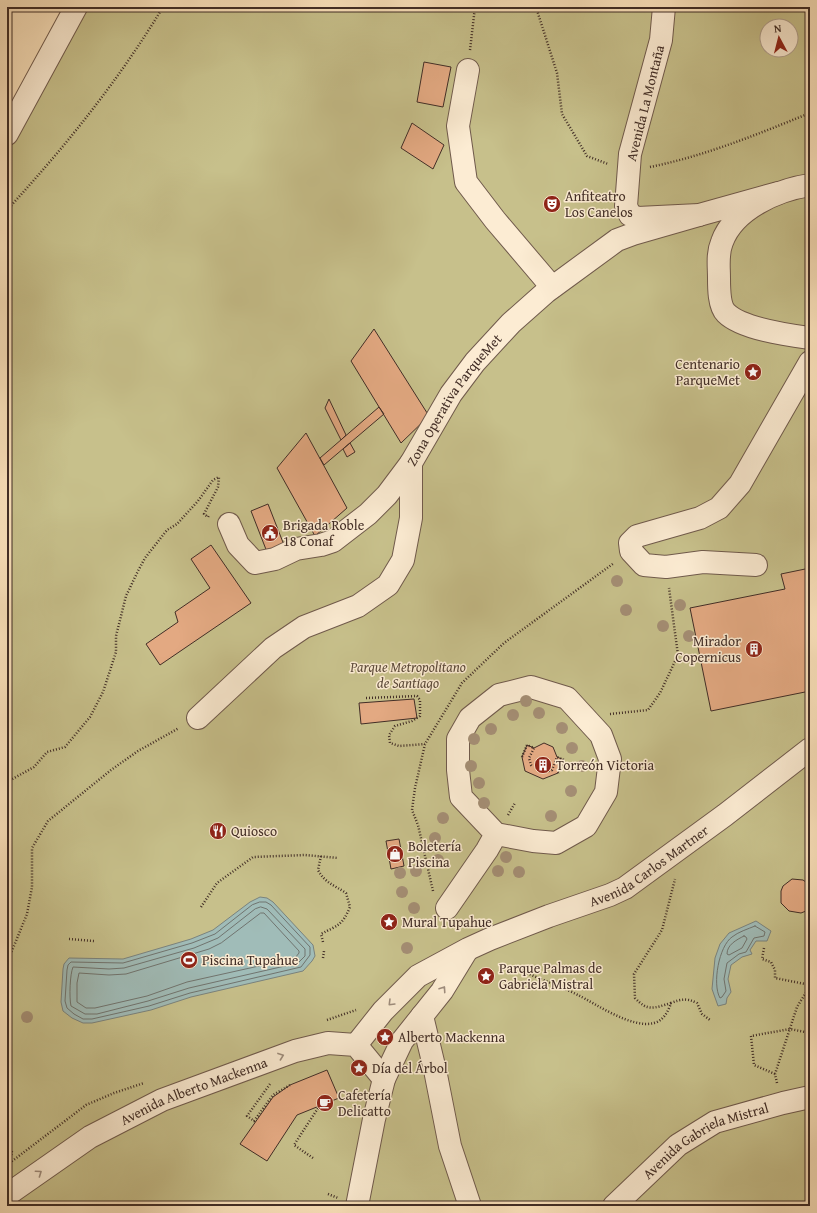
<svg xmlns="http://www.w3.org/2000/svg" width="817" height="1213" viewBox="0 0 817 1213" font-family="'Gentium Book Plus',serif">
<style>
.green{fill:#c7c08b;stroke:#847658;fill-rule:evenodd}
.water{fill:#a0bcb8;stroke:#7a837e}
.lines{fill:none;stroke-linecap:round;stroke-linejoin:round}
.shore{stroke:#70746f;stroke-width:1}
.building{fill:#e3a982;stroke:#412d26}
.minor-casing{stroke:#705a4c;stroke-width:24}
.path{stroke:#412d26;stroke-width:2.5;stroke-dasharray:1 2;stroke-linecap:butt}
.minor{stroke:#fcecd3;stroke-width:22}
.tree{fill:#a48e74}
.oneway{stroke:#9e8c7c}
.labels{text-anchor:middle;dominant-baseline:central;stroke-width:3;stroke-linejoin:round;paint-order:stroke}
.street-label{font-size:14px;fill:#412d26;stroke:#fcecd3}
.poi-label{font-size:14px;fill:#412d26;stroke:#fcecd3;text-anchor:start}
.park-label{font-size:14px;font-style:italic;fill:#5c4a3a;stroke:#fcecd3}
</style>
<rect width="100%" height="100%" fill="#fbe2bc"/>
<filter id="stains"><feTurbulence type="fractalNoise" baseFrequency=".005" numOctaves="4"/><feColorMatrix values="0 0 0 0 .2 0 0 0 0 .09 0 0 0 0 .02 0 0 0 .5 -.17"/></filter>
<radialGradient id="worn" r=".72"><stop offset=".6" stop-color="#630" stop-opacity="0"/><stop offset="1" stop-color="#630" stop-opacity=".3"/></radialGradient>
<!-- green -->
<path class="green" d="M82,7H810V1206H7V143ZM767,26H791V50H767Z"/>
<!-- water -->
<path class="water" d="M260,897L267,898L273,902L313,945L315,956L312,961L303,971L191,997L151,1010L92,1023H83L72,1018L63,1011L61,1002L63,969L64,964L69,958L123,959L191,939L213,930L250,902Z
M756,921L771,931L767,941H756L750,950L752,954L742,957L731,965L728,979L731,992L727,998L726,1004L718,1006L712,989L715,958L720,944L729,933Z"/>
<g class="lines">
<!-- shore -->
<path class="shore" d="M260,902H266L271,905L310,947V955L301,967L190,993L149,1006L92,1019H83L74,1014L67,1008L65,1001L67,970L68,965L71,962L123,963L192,943L215,934L252,905Z
M261,907L267,909L305,949V956L298,963L189,988L148,1001L97,1014H85L71,1006C69,997 70,974 73,967L109,969L124,968L194,948L218,938L255,909Z
M261,913H264L299,951V953L295,958L187,982L147,996L95,1008H86L77,1002V983L79,973L109,975L126,974L209,949L221,943Z
M755,926L765,932L764,936L754,938L746,952L739,954L727,963L724,979L726,991L722,997L720,998C712,984 719,946 732,937C738,932 748,929 755,926Z
M744,936L746,937L747,939L742,948L729,955L727,954C727,945 736,940 744,936Z"/>
</g>
<!-- building -->
<path class="building" d="M424,62L451,67L443,107L417,102Z
M412,123L444,145L433,169L401,148Z
M374,329L429,416L401,443L351,361Z
M329,399L346,435L341,440L325,408Z
M379,407L384,414L324,465L320,458Z
M306,433L347,508L315,536L277,468Z
M350,443L355,452L347,457L343,449Z
M268,504L284,545L267,552L251,511Z
M211,545L251,603L160,665L146,644L178,622L175,612L210,588L191,559Z
M810,568V691L711,711L690,608L785,589L781,574Z
M414,699L417,718L361,724L359,703Z
M544,743L553,747L557,757L564,760L558,773L543,779L525,771L522,757L527,745L534,748Z
M399,839L404,866L391,869L386,841Z
M792,879L803,880L810,885V907L806,911L801,913L789,911L781,903V891L783,886Z
M327,1070L339,1098L297,1115L267,1161L240,1144L273,1097L290,1085Z"/>
<g class="lines">
<defs>
<g id="minor">
<path d="M664,7L661,40L630,154L626,206L630,215L638,218L699,215L778,193"/>
<path d="M468,70L458,126L466,182L495,220L552,287"/>
<path d="M7,134L76,7"/>
<path d="M810,185C777,190 734,209 722,242C717,254 719,266 719,278C719,288 719,306 726,313C742,329 788,335 810,338"/>
<path id="s1" d="M229,524L238,545L255,563L275,559L296,549L321,545L333,541L368,514L387,495L411,463L451,394L475,362L511,323L546,292L617,240L633,234L699,215"/>
<path d="M756,565L703,562L666,567L644,565L631,551L630,543L637,536L700,518L719,508L740,484L810,362"/>
<path d="M198,718L273,648L304,627L358,606L388,585L403,560L411,518V463"/>
<path d="M447,908L487,850L496,834L533,841L556,843L586,826L606,792L610,759L601,735L567,698L531,687L499,695L470,718L458,739V770L461,797L496,834"/>
<path d="M422,1016L435,1070L450,1146L470,1206"/>
<path id="s2" d="M356,1045L383,1011L418,976L468,949L490,939L549,916L610,895L625,888L725,815L810,749"/>
<path id="s3" d="M7,1195L90,1137L162,1100L295,1051L328,1043L356,1045L384,1079"/>
<path d="M357,1206L374,1119L384,1079L402,1041L442,991L467,950"/>
<path id="s4" d="M614,1206L678,1145L715,1122L783,1103L810,1097"/>
</g>
</defs>
<!-- minor casing -->
<use href="#minor" class="minor-casing"/>
<!-- path -->
<path class="path" d="M536,7L557,73L562,114L587,156L608,164
M470,50L475,7
M650,167C705,156 758,134 810,113
M7,210C65,147 119,80 163,7
M366,698L417,696L420,700V716L412,721L395,726L389,735L390,743L399,746L425,744
M610,714L648,710L660,693L678,655L669,588
M522,757L527,745L534,748L529,758L531,765L533,767
M540,770L545,772L552,770L557,757L564,760L558,773
M7,782L34,767L47,752L65,747L90,717L103,692L116,652V636L126,596L138,571L145,558L167,530L177,524L198,501L213,480L219,477L218,487L204,514L208,517L209,515
M508,815L515,803
M321,856L318,870C325,883 334,885 346,893L350,907C342,926 338,925 321,934L323,942
M433,891L418,825L412,810L415,788L425,744L462,683L504,643L614,563
M201,907L217,883L253,857L305,855L338,858
M69,939L94,941
M764,948L762,959L771,962L775,970V978L810,985
M323,958L324,951
M7,963L27,914L32,887V848L48,821L111,770L138,751L179,728
M519,969C538,979 558,985 578,995C596,1004 632,1029 654,1023C663,1021 668,1012 671,1003C681,999 687,998 697,1003L702,1014L710,1020
M671,1003C654,1008 648,1012 635,998L634,974L662,930L675,879
M327,1020L356,1010
M775,1074L754,1065L751,1036L790,1029L810,1033
M777,1083L775,1074L797,1007L810,986
M270,1084L247,1116L254,1121L273,1095L290,1085
M7,1140L10,1144L7,1147
M7,1154L11,1151L13,1153L7,1158
M313,1158L294,1145L320,1105
M7,1165L86,1105L114,1093L144,1083
M328,1194L338,1198"/>
<!-- minor -->
<use href="#minor" class="minor"/>
</g>
<!-- trees -->
<g class="tree">
<circle cx="617" cy="581" r="6"/>
<circle cx="680" cy="605" r="6"/>
<circle cx="626" cy="610" r="6"/>
<circle cx="663" cy="626" r="6"/>
<circle cx="689" cy="636" r="6"/>
<circle cx="526" cy="701" r="6"/>
<circle cx="539" cy="713" r="6"/>
<circle cx="513" cy="715" r="6"/>
<circle cx="562" cy="728" r="6"/>
<circle cx="491" cy="729" r="6"/>
<circle cx="474" cy="739" r="6"/>
<circle cx="572" cy="748" r="6"/>
<circle cx="471" cy="766" r="6"/>
<circle cx="582" cy="766" r="6"/>
<circle cx="479" cy="783" r="6"/>
<circle cx="571" cy="791" r="6"/>
<circle cx="484" cy="803" r="6"/>
<circle cx="551" cy="816" r="6"/>
<circle cx="443" cy="818" r="6"/>
<circle cx="435" cy="838" r="6"/>
<circle cx="506" cy="857" r="6"/>
<circle cx="438" cy="860" r="6"/>
<circle cx="416" cy="871" r="6"/>
<circle cx="498" cy="871" r="6"/>
<circle cx="519" cy="872" r="6"/>
<circle cx="400" cy="873" r="6"/>
<circle cx="402" cy="892" r="6"/>
<circle cx="414" cy="908" r="6"/>
<circle cx="407" cy="948" r="6"/>
<circle cx="27" cy="1017" r="6"/>
</g>
<!-- one-way arrows -->
<defs><path id="oneway-chevron" d="M-2-3.5L2.5 0L-2 3.5" fill="none" stroke-width="1.6" stroke-linecap="round" stroke-linejoin="round"/></defs>
<g class="oneway">
<use href="#oneway-chevron" transform="translate(443 989) rotate(-56)"/>
<use href="#oneway-chevron" transform="translate(391 1003) rotate(135)"/>
<use href="#oneway-chevron" transform="translate(281 1056) rotate(-20)"/>
<use href="#oneway-chevron" transform="translate(39 1173) rotate(-35)"/>
</g>
<!-- icons -->
<defs>
<symbol id="theatre-disc" viewBox="-11 -11 22 22"><circle r="9.5" fill="#8f2418" stroke="#fcecd3"/><path d="M-5-5.5Q0-4 5-5.5V0Q5 5 0 6Q-5 5-5 0ZM-3.3-2.5H-1v1.5H-3.3ZM1-2.5H3.3v1.5H1ZM-2.8 1Q0 5.5 2.8 1Z" fill="#fff"/></symbol>
<symbol id="sight-disc" viewBox="-11 -11 22 22"><circle r="9.5" fill="#8f2418" stroke="#fcecd3"/><path d="M0-6L1.8-2.2L6-1.7L2.9 1.2L3.7 5.4L0 3.3L-3.7 5.4L-2.9 1.2L-6-1.7L-1.8-2.2Z" fill="#fff"/></symbol>
<symbol id="civic-disc" viewBox="-11 -11 22 22"><circle r="9.5" fill="#8f2418" stroke="#fcecd3"/><path d="M-.6-6.5H3V-4.5H.6V-3L4-1V1h2V6H-6V1h2V-1L-.6-3ZM-1.2 2.5V6h2.4V2.5Z" fill="#fff"/></symbol>
<symbol id="building-disc" viewBox="-11 -11 22 22"><circle r="9.5" fill="#8f2418" stroke="#fcecd3"/><path d="M-4-6H4V6H1V3H-1V6H-4ZM-2.5-4.3h1.7v1.8h-1.7ZM.8-4.3h1.7v1.8H.8ZM-2.5-1h1.7V.8h-1.7ZM.8-1h1.7V.8H.8Z" fill="#fff"/></symbol>
<symbol id="restaurant-disc" viewBox="-11 -11 22 22"><circle r="9.5" fill="#8f2418" stroke="#fcecd3"/><path d="M-5-6h1v4h1v-4h1v4h1v-4h1v5L-1.5 .5V6h-2V.5L-5-1ZM5-6V6H3V1.5H1.5Q1.5-4 5-6Z" fill="#fff"/></symbol>
<symbol id="shop-disc" viewBox="-11 -11 22 22"><circle r="9.5" fill="#8f2418" stroke="#fcecd3"/><path d="M-5-2.5h2.3a2.7 3.5 0 0 1 5.4 0H5L5.5 6h-11ZM-1.5-2.5h3a1.5 2.3 0 0 0-3 0Z" fill="#fff"/></symbol>
<symbol id="stadium-disc" viewBox="-11 -11 22 22"><circle r="9.5" fill="#8f2418" stroke="#fcecd3"/><path d="M0-5a6.5 5 0 1 0 0 10a6.5 5 0 1 0 0-10ZM-3.5-1.8h7v3.6h-7Z" fill="#fff"/></symbol>
<symbol id="cafe-disc" viewBox="-11 -11 22 22"><circle r="9.5" fill="#8f2418" stroke="#fcecd3"/><path d="M-5.5-4.5H6V0H3Q3 3.5 0 3.5H-2.5Q-5.5 3.5-5.5 0ZM3-3.2v2h1.7v-2ZM-6 4.5H4V6H-6Z" fill="#fff"/></symbol>
</defs>
<g fill-rule="evenodd">
<use href="#theatre-disc" x="542" y="194" width="20" height="20"/>
<use href="#sight-disc" x="743" y="362" width="20" height="20"/>
<use href="#civic-disc" x="260" y="523" width="20" height="20"/>
<use href="#building-disc" x="744" y="639" width="20" height="20"/>
<use href="#building-disc" x="533" y="755" width="20" height="20"/>
<use href="#restaurant-disc" x="208" y="821" width="20" height="20"/>
<use href="#shop-disc" x="385" y="844" width="20" height="20"/>
<use href="#sight-disc" x="379" y="912" width="20" height="20"/>
<use href="#stadium-disc" x="179" y="950" width="20" height="20"/>
<use href="#sight-disc" x="476" y="966" width="20" height="20"/>
<use href="#sight-disc" x="375" y="1027" width="20" height="20"/>
<use href="#sight-disc" x="349" y="1058" width="20" height="20"/>
<use href="#cafe-disc" x="315" y="1093" width="20" height="20"/>
</g>
<g class="labels">
<!-- street labels -->
<g class="street-label">
<text transform="translate(645 103) rotate(-76)">Avenida La Montaña</text>
<text stroke="none"><textPath href="#s1" startOffset="317">Zona Operativa ParqueMet</textPath></text>
<text stroke="none"><textPath href="#s2" startOffset="350">Avenida Carlos Martner</textPath></text>
<text stroke="none"><textPath href="#s3" startOffset="215">Avenida Alberto Mackenna</textPath></text>
<text stroke="none"><textPath href="#s4" startOffset="115">Avenida Gabriela Mistral</textPath></text>
</g>
<!-- poi labels -->
<g class="poi-label">
<text x="565" y="196">Anfiteatro<tspan x="565" dy="16">Los Canelos</tspan></text>
<text x="740" y="364" text-anchor="end">Centenario<tspan x="740" dy="16">ParqueMet</tspan></text>
<text x="283" y="525">Brigada Roble<tspan x="283" dy="16">18 Conaf</tspan></text>
<text x="741" y="641" text-anchor="end">Mirador<tspan x="741" dy="16">Copernicus</tspan></text>
<text x="556" y="765">Torreón Victoria</text>
<text x="231" y="831">Quiosco</text>
<text x="408" y="846">Boletería<tspan x="408" dy="16">Piscina</tspan></text>
<text x="402" y="922">Mural Tupahue</text>
<text x="202" y="960">Piscina Tupahue</text>
<text x="499" y="968">Parque Palmas de<tspan x="499" dy="16">Gabriela Mistral</tspan></text>
<text x="398" y="1037">Alberto Mackenna</text>
<text x="372" y="1068">Día del Árbol</text>
<text x="338" y="1095">Cafetería<tspan x="338" dy="16">Delicatto</tspan></text>
</g>
<!-- park labels -->
<g class="park-label">
<text x="408" y="667">Parque Metropolitano<tspan x="408" dy="16">de Santiago</tspan></text>
</g>
</g>
<!-- margin -->
<rect width="817" height="1213" fill="none" stroke="#fbe2bc" stroke-width="24"/>
<rect x="8" y="8" width="801" height="1197" fill="none" stroke="#412d26" stroke-width="2"/>
<rect x="12" y="12" width="793" height="1189" fill="none" stroke="#412d26"/>
<!-- north arrow -->
<g transform="translate(779 38) rotate(353)"><circle r="19" fill="#fcecd3" stroke="#b1a08e"/>
<path d="M0-3L7 15L0 10L-7 15Z" fill="#8f2418"/>
<text y="-6" font-size="11" font-weight="bold" text-anchor="middle" fill="#412d26">N</text>
</g>
<rect width="100%" height="100%" filter="url(#stains)"/>
<rect width="100%" height="100%" fill="url(#worn)"/>
</svg>
